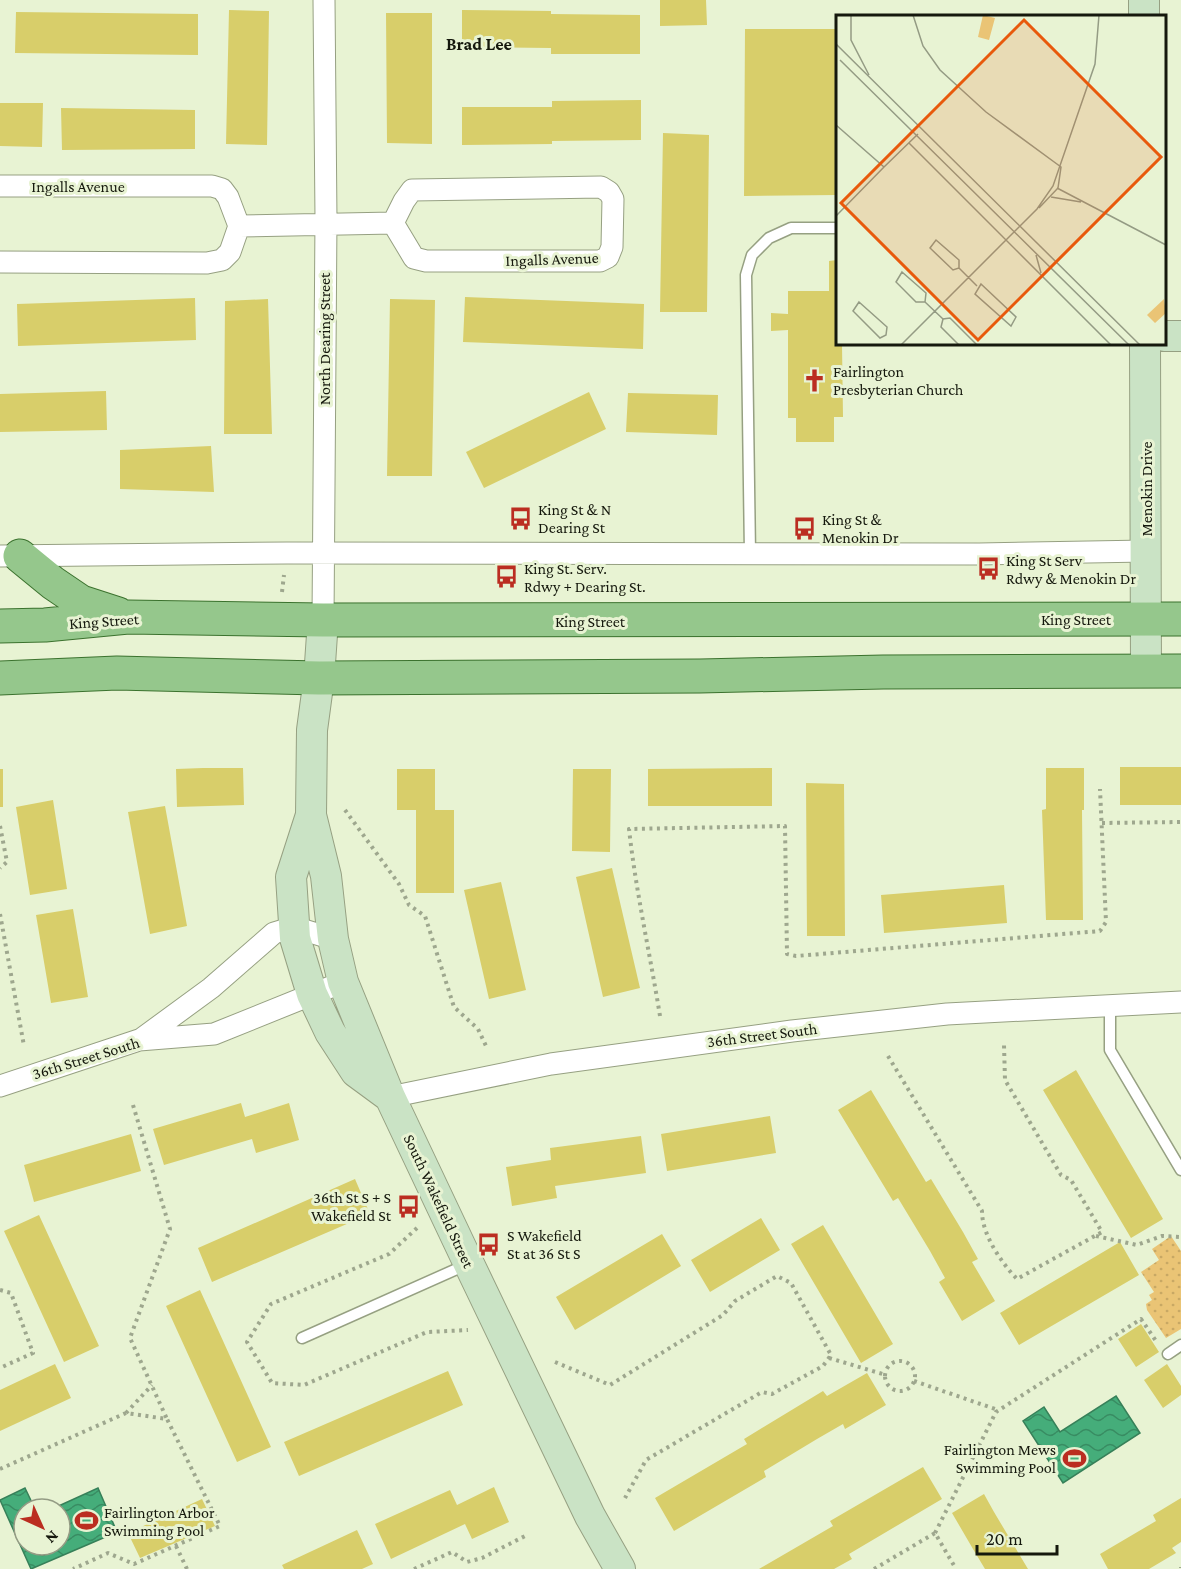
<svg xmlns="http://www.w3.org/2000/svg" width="1181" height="1569" viewBox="0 0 1181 1569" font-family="'Crimson Pro',serif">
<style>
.park{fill:url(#park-dots)}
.water{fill:url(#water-waves);stroke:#378059;stroke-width:1.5}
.building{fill:#d8ce6a}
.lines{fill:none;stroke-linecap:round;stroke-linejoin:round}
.lane-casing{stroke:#96a082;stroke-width:13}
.street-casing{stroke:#96a082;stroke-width:23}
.secondary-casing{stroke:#96a082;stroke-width:32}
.primary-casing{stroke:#3b722e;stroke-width:35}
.path{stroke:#9ea78e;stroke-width:4;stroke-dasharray:3 4.5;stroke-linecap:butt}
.lane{stroke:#fff;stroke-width:10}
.street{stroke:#fff;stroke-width:21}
.secondary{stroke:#cae3c5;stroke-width:30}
.primary{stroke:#95c78c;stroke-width:33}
.labels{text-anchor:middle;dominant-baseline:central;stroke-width:6;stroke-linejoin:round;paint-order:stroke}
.street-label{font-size:16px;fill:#15180d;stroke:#e8f3d3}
.poi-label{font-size:16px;fill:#15180d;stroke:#e8f3d3;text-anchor:start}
.neighbourhood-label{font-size:18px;font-weight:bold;fill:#15180d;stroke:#e8f3d3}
.inset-road{fill:none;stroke:#949b84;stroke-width:1.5}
.view{fill:#e8590c;fill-opacity:0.15;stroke:#e8590c;stroke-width:3}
.inset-edge{fill:none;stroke:#15180d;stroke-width:3}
</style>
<defs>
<pattern id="park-dots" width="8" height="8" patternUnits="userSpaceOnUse" patternTransform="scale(1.5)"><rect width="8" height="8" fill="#eac475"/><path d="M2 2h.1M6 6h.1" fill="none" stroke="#c8a864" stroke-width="1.8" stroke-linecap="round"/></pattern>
<pattern id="water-waves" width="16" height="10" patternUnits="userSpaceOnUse" patternTransform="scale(1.5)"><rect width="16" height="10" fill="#45ad7a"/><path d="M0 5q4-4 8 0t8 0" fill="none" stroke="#388c62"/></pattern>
</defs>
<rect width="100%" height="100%" fill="#e8f3d3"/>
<!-- park -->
<path class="park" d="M1171,1236L1181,1251V1329L1166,1338L1147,1310L1146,1304L1152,1300L1149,1295L1154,1292L1141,1272L1159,1260L1152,1249Z"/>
<!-- water -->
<path class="water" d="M1116,1396L1140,1433L1063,1483L1023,1421L1044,1407L1060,1432Z
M25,1488L35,1509H24V1545H60V1509H52L98,1488L117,1532L31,1569L0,1500Z"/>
<!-- building -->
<path class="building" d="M660,0H706L707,25L660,26Z
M229,10L269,11L267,145L226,144Z
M462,10L551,11V14L640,15V54H551V48L462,47Z
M16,12L198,14V55L15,53Z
M386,13H432V144L387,143Z
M745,29H837V195L744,196Z
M641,100V140L552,141V144L462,145V107H552V101Z
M0,103H43L42,147L0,146Z
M61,108L195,110V149L62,150Z
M663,133L709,135L707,312H660Z
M837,260V344H842L843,417H834V442H796V418H788V330L771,331V313L788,314V291H829V261Z
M465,297L644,304L643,349L463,342Z
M195,298L196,340L18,346L17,304Z
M268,299L272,434H224L225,301Z
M390,299L435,300L432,476H387Z
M106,391L107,430L0,432V394Z
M589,392L606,429L484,488L466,452Z
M628,393L718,395L717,435L626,432Z
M211,446L214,492L120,489V450Z
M1120,767H1181V805H1120Z
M203,768H243L244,805L177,807L176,769Z
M772,768V806H648V769Z
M1046,768H1084V810H1082L1083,920H1046L1042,810L1046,809Z
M0,769H3V807H0Z
M397,769H435V810H454V893H416V810H397Z
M573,769H611L610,852L572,851Z
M806,783L844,784L845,936H807Z
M53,800L67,889L30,895L16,807Z
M165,806L187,926L150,934L128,812Z
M612,868L640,988L603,997L576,877Z
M501,882L526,990L489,999L464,890Z
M1004,885L1007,923L884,933L881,895Z
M73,909L88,997L51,1003L36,915Z
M1076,1070L1163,1219L1131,1238L1043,1090Z
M871,1090L926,1182L931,1179L963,1232L978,1259L972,1262L995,1301L962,1321L939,1282L945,1278L930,1251L898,1198L893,1201L838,1110Z
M241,1103L245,1117L289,1103L299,1140L256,1153L252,1139L164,1165L153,1129Z
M770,1116L776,1153L667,1171L661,1134Z
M131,1134L141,1171L34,1202L24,1165Z
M641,1136L646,1173L555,1186L557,1198L512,1206L506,1167L551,1160L550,1148Z
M355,1179L370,1214L212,1282L198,1248Z
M39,1215L99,1346L64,1362L4,1231Z
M761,1218L780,1250L710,1292L691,1260Z
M823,1225L893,1344L861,1363L791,1244Z
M662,1234L681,1266L575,1330L556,1297Z
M1120,1242L1139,1275L1019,1345L1000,1313Z
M200,1290L271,1447L237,1462L166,1306Z
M1141,1324L1159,1352L1136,1367L1118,1339Z
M55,1364L71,1398L0,1431V1390Z
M1167,1364L1181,1386V1395L1163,1408L1144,1380Z
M448,1371L463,1405L299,1476L284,1442Z
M867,1373L886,1405L845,1429L843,1424L817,1439L764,1471L766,1477L674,1531L655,1498L747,1444L744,1439L823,1391L827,1396Z
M923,1467L942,1499L849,1554L852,1559L834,1569H759L833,1526L830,1521Z
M494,1487L509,1522L472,1539L465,1524L391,1559L375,1524L450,1490L457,1505Z
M984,1494L994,1512L1028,1569H985L973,1549L952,1513Z
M1181,1498V1542L1172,1548L1176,1553L1149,1569H1108L1100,1554L1156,1521L1153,1515Z
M202,1499L215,1526L140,1558L128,1533Z
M357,1530L373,1564L362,1569H284L282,1565Z"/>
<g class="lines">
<defs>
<path id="lane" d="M750,554L746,275L752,255L769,238L791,228H838
M1110,1005V1050L1181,1170
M302,1338L468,1264
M1168,1354L1181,1345"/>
<path id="street" d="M0,186H212L222,189L228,197L239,226L230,252L222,260L207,263L0,262
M601,187L609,192L613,199L612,247L608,257L600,261H426L414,258L393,223L404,201L412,190Z
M239,226L393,223
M0,556L287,553L979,554L1146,551
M323,620L326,219L324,0
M140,1040L211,988L274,933L294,927L333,939
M0,1086L139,1040L214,1034L343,982
M390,1097L551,1064L792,1031L947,1014L1181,1002"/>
<path id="secondary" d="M1144,0V16
M1164,336H1181
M1145,344L1146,671
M323,620L319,678L312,730L311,815L326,876L333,939L343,982L390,1097L469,1264L590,1516L620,1569
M311,815L291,877L295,938L312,994L330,1032L356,1072L390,1097"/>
<path id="primary" d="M20,556L53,583L81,602L118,614
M0,626L45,625L128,617L323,620L1181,619
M0,678L117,673L319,678L700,676L883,672L1181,671"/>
</defs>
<!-- lane casing -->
<use href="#lane" class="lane-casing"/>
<!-- street casing -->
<use href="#street" class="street-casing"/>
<!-- secondary casing -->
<use href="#secondary" class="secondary-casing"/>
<!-- primary casing -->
<use href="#primary" class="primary-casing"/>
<!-- path -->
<path class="path" d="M282,592L284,575
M345,810L399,884L409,905L425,916L454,1007L478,1029L486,1046
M1102,823L1181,822
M0,826L7,862L0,868
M0,914L24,1046
M660,1016C650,954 636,892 629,829L785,826L787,954L796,956L1100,931L1106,922L1100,789
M888,1056L982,1211C982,1235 1001,1262 1017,1279L1102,1232L1071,1180L1061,1175L1005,1080L1004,1045
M133,1105L170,1229L130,1338L167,1419
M417,1228L389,1254L271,1304L247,1342L272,1383L304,1385L427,1332L468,1330
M1096,1236L1137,1245L1162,1236L1181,1237
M0,1290L11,1293L33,1353L0,1368
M829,1358L886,1375
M885 1376a15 15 0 1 1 30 0a15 15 0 1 1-30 0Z
M555,1362L610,1385L723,1315L735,1301L777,1276L791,1283L831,1355L823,1366L772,1394L762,1392L646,1460L625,1498
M914,1381L998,1410
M126,1413L152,1385
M0,1469L126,1413L167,1419L220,1526L134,1564L108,1553L73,1569
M935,1533L996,1412L1141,1319L1156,1341
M176,1546L187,1569
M1181,1567V1568
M414,1569L452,1552L467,1562L482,1558L527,1535
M874,1569L935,1533L956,1569"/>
<!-- lane -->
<use href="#lane" class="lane"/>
<!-- street -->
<use href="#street" class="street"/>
<!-- secondary -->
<use href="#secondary" class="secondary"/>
<!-- primary -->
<use href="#primary" class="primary"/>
</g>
<!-- icons -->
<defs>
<symbol id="church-bare" viewBox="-9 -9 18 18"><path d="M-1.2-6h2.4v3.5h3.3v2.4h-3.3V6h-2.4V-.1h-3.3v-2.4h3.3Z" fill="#bb2d21" stroke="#e8f3d3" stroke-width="2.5" paint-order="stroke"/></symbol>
<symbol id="bus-bare" viewBox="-9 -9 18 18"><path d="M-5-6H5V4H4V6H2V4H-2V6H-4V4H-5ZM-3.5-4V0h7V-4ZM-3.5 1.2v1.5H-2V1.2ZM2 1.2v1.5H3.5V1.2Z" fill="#bb2d21" stroke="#e8f3d3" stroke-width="2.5" paint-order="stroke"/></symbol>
<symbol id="stadium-bare" viewBox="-9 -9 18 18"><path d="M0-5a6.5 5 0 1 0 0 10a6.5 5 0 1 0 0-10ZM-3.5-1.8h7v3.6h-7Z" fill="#bb2d21" stroke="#e8f3d3" stroke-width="2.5" paint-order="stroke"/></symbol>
</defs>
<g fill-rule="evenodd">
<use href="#church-bare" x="798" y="364" width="33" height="33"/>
<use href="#bus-bare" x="504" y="502" width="33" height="33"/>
<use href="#bus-bare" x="788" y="512" width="33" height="33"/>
<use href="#bus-bare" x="972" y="552" width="33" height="33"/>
<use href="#bus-bare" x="490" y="560" width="33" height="33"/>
<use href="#bus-bare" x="392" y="1190" width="33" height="33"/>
<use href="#bus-bare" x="472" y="1228" width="33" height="33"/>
<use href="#stadium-bare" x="1058" y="1442" width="33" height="33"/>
<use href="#stadium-bare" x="70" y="1504" width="33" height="33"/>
</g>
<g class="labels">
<!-- street labels -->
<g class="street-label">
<text x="78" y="186">Ingalls Avenue</text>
<text transform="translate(552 259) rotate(-2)">Ingalls Avenue</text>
<text transform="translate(324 339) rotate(-90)">North Dearing Street</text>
<text transform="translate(1146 489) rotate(-90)">Menokin Drive</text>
<text x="1076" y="619">King Street</text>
<text transform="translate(104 621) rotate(-4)">King Street</text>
<text x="590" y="621">King Street</text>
<text transform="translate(762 1035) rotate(-7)">36th Street South</text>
<text transform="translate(86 1058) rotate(-17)">36th Street South</text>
<text transform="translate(439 1201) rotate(65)">South Wakefield Street</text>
</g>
<!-- poi labels -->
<g class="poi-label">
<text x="833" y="371">Fairlington<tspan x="833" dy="18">Presbyterian Church</tspan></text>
<text x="538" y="509">King St &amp; N<tspan x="538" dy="18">Dearing St</tspan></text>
<text x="822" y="519">King St &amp;<tspan x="822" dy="18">Menokin Dr</tspan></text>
<text x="1006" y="560">King St Serv<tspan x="1006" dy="18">Rdwy &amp; Menokin Dr</tspan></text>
<text x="524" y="568">King St. Serv.<tspan x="524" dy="18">Rdwy + Dearing St.</tspan></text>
<text x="391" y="1197" text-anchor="end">36th St S + S<tspan x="391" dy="18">Wakefield St</tspan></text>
<text x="507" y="1235">S Wakefield<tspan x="507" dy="18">St at 36 St S</tspan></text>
<text x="1056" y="1449" text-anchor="end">Fairlington Mews<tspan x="1056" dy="18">Swimming Pool</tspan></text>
<text x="104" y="1512">Fairlington Arbor<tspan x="104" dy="18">Swimming Pool</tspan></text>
</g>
<!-- neighbourhood labels -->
<g class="neighbourhood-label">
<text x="479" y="44">Brad Lee</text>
</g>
</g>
<!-- overview -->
<g transform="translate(836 15)">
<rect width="330" height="330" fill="#e8f3d3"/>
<path d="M147,0L159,3L153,25L142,22ZM328,284L330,298L319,308L311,300Z" fill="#eac475"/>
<path class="inset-road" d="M15,0V25L33,60M77,0L87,31L104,55L150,97L225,152L222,173L203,193M0,29L304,330M4,45L293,330M0,110L48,152L82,119M73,128L275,330M221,173L330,230M215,182L245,187M0,201L48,152M100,225L123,245V253L117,255L94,233ZM200,240L205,258M123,253L141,271M66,257L90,278L89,287H80L60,267ZM145,269L180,302L175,311L139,279ZM23,287L51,312L50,320L44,323L17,296ZM89,287L107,304M65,330L201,194L217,171L259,49L263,0M123,330L105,312L107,304L114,303L141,330"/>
<path class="view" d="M188,5L325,142L142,325L5,188Z"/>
<rect width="330" height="330" class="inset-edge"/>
</g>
<!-- north arrow -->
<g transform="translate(42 1527) rotate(135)"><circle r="28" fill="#e8f3d3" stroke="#949b84" stroke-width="1.5"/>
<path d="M0-4.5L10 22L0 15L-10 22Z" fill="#bb2d21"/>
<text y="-9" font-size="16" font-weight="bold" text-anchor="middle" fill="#15180d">N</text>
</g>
<!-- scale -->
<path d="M977 1545v9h80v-9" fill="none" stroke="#15180d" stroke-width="3"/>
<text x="986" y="1545" font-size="18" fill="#15180d" stroke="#e8f3d3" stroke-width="4.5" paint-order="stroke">20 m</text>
</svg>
